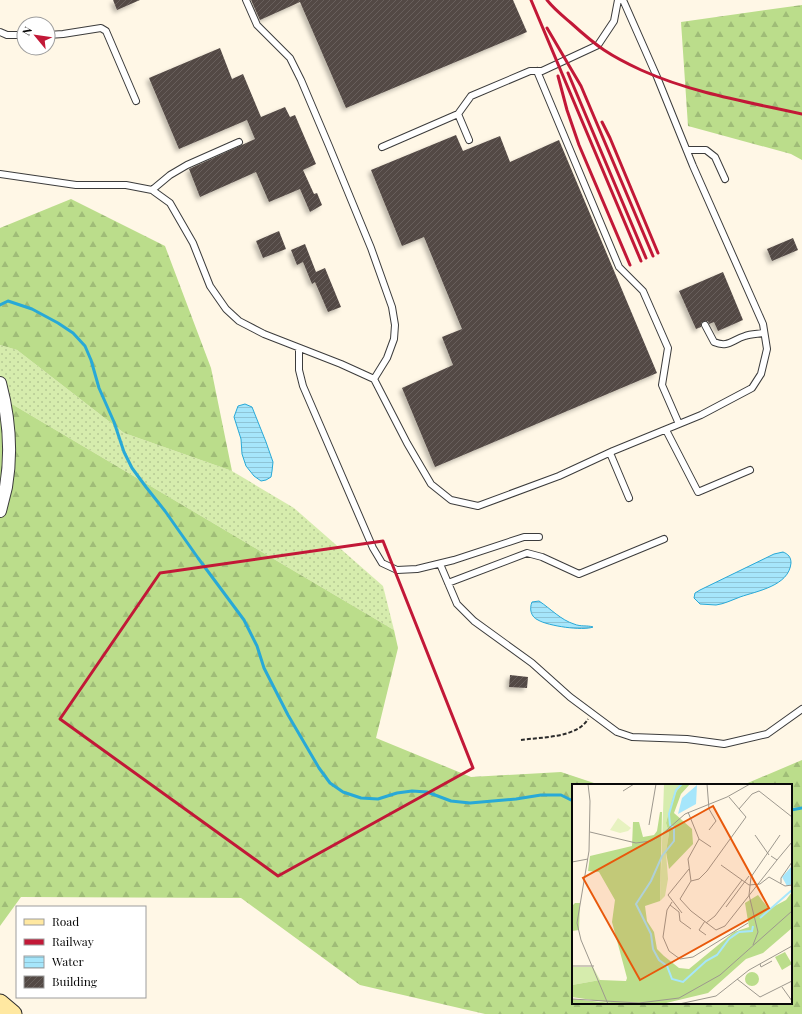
<svg xmlns="http://www.w3.org/2000/svg" width="802" height="1014" viewBox="0 0 802 1014" font-family="'Playfair Display',serif">
<style>
.grass{fill:url(#grass-dots)}
.forest{fill:url(#forest-firs)}
.water{fill:url(#water-rules);stroke:#28a9d7}
.lines{fill:none;stroke-linecap:round;stroke-linejoin:round}
.stream{stroke:#28a9d7;stroke-width:3}
.building{fill:url(#building-hatch);filter:url(#shadow)}
.lane-casing{stroke:#3c3c3c;stroke-width:8}
.street-casing{stroke:#3c3c3c;stroke-width:14}
.secondary-casing{stroke:#2b2b2b;stroke-width:19}
.path{stroke:#2b2b2b;stroke-width:2;stroke-dasharray:4 2;stroke-linecap:butt}
.lane{stroke:#fff;stroke-width:6}
.street{stroke:#fff;stroke-width:12}
.secondary{stroke:#ffe8a1;stroke-width:17}
.rail{stroke:#c21837;stroke-width:3}
.marked{fill:none;stroke:#c21837;stroke-width:3;stroke-linejoin:round}
.inset-river{fill:none;stroke:#a6e6fb;stroke-width:2}
.inset-road{fill:none;stroke:#9d988e;stroke-width:1}
.view{fill:#e8590c;fill-opacity:0.15;stroke:#e8590c;stroke-width:2}
.inset-edge{fill:none;stroke:#090909;stroke-width:2}
</style>
<defs>
<pattern id="grass-dots" width="8" height="8" patternUnits="userSpaceOnUse"><rect width="8" height="8" fill="#d6ecad"/><path d="M2 2h.1M6 6h.1" fill="none" stroke="#b6c994" stroke-width="1.8" stroke-linecap="round"/></pattern>
<pattern id="forest-firs" width="22" height="20" patternUnits="userSpaceOnUse"><rect width="22" height="20" fill="#bbdd8b"/><path d="M5 1l3.5 6h-7zM16 11l3.5 6h-7z" fill="#9fbc77"/></pattern>
<pattern id="water-rules" width="6" height="5" patternUnits="userSpaceOnUse"><rect width="6" height="5" fill="#a6e6fb"/><path d="M0 2.5h6" fill="none" stroke="#8ec4d6"/></pattern>
<pattern id="building-hatch" width="6" height="6" patternUnits="userSpaceOnUse"><rect width="6" height="6" fill="#534945"/><path d="M-1 1l2-2M0 6l6-6M5 7l2-2" fill="none" stroke="#675f5b"/></pattern>
<filter id="shadow"><feDropShadow dx="-3" dy="3" stdDeviation="2" flood-color="#0004"/></filter>
</defs>
<rect width="100%" height="100%" fill="#fff7e6"/>
<!-- grass -->
<path class="grass" d="M0,345L17,350L124,433L232,471L294,508L383,586L394,630L0,397Z"/>
<!-- forest -->
<path class="forest" d="M802,5V160L791,154L688,126L681,22Z
M71,199L165,246L211,368L232,471L124,433L17,350L0,345V228Z
M0,397L394,630L398,648L376,738L471,777L561,772L600,785H573V1003H791V785H743L802,760V1014H485L360,985L241,898L21,897L0,926Z"/>
<!-- water -->
<path class="water" d="M245,404L252,407L266,442L273,462L272,471L271,477L266,480L261,481L254,476L246,466L242,454L241,439L234,417L238,406Z
M783,552C788,554 791,557 791,563C789,586 757,591 740,597C732,600 724,604 716,605C711,605 705,604 700,604L694,598L695,593L700,590L774,554Z
M539,601C551,609 561,620 574,624C581,627 587,625 593,627C583,631 548,626 538,620C531,617 529,609 532,602Z"/>
<g class="lines">
<!-- stream -->
<path class="stream" d="M0,305L8,301L32,309L58,323L73,333L85,346L91,360L99,388L114,422L124,452L132,468L146,487L165,511L198,558L244,620L257,646L264,668L288,715L319,768L330,783L343,792L361,798L378,799L397,793L412,791L427,792L451,801L470,803L516,799L541,795H561L573,801
M791,810L802,808"/>
</g>
<!-- building -->
<path class="building" d="M113,0H140L117,10Z
M251,0H513L527,32L346,108L300,2L260,20Z
M220,48L232,79L243,74L261,117L285,107L290,117L295,115L316,164L303,170L314,194L317,193L322,205L310,212L300,189L269,202L256,172L200,197L189,169L255,139L247,120L179,149L149,78Z
M456,135L463,151L500,136L510,162L559,140L657,373L435,467L402,388L453,365L442,337L462,329L424,237L402,246L371,170Z
M279,231L286,249L263,258L256,241Z
M793,238L798,250L772,261L767,249Z
M305,244L316,272L325,268L341,307L328,312L315,282L312,284L303,262L297,265L291,250Z
M723,272L743,320L718,331L714,322L709,324L708,321H705L701,323V327L696,329L679,291Z
M510,675L528,677L527,688L509,687Z"/>
<g class="lines">
<defs>
<path id="lane" d="M246,0L257,25L290,58L301,80L329,146L371,248L392,307L395,325L394,339L387,358L374,379
M0,32L7,35H24
M48,35L63,34L101,28L106,31L136,101
M537,71L619,267L643,291L668,348L662,385L679,424
M458,114L469,140
M382,147L458,114L471,96L530,71H542L598,45L614,21L618,0
M687,150H706L715,157L725,179
M0,174L76,185H126L152,190L170,203L193,243L210,286L226,309L239,321L264,334L341,364L374,379L407,443L431,484L451,500L478,506L559,476L613,451L701,415L752,388L761,374L767,349L763,324L693,166L657,77L623,0
M152,190L170,175L187,165L239,142
M705,325L714,342C728,348 732,340 745,336C750,334 758,334 764,333
M299,348V370L303,386L373,548L382,563L397,570L417,569L454,560L524,537H539
M666,430L698,492L750,470
M610,453L629,498
M440,564L457,604L474,621L532,663L570,697L617,732L632,737L687,739L724,744L767,734L802,709
M448,583L527,553L542,557L579,574L664,539"/>
<path id="street" d="M0,383C9,417 12,452 6,487C4,495 2,503 0,511"/>
<path id="secondary" d="M0,1003L13,1014"/>
</defs>
<!-- lane casing -->
<use href="#lane" class="lane-casing"/>
<!-- street casing -->
<use href="#street" class="street-casing"/>
<!-- secondary casing -->
<use href="#secondary" class="secondary-casing"/>
<!-- path -->
<path class="path" d="M521,740C541,737 577,738 588,719"/>
<!-- lane -->
<use href="#lane" class="lane"/>
<!-- street -->
<use href="#street" class="street"/>
<!-- secondary -->
<use href="#secondary" class="secondary"/>
<!-- rail -->
<path class="rail" d="M531,0L641,261
M547,0C554,9 563,16 571,23C582,33 592,42 604,50C616,58 628,64 641,70C692,93 748,102 802,114
M547,28L581,86L653,256
M568,73L646,258
M558,76L567,110L579,145L630,265
M602,122L610,138L658,253"/>
</g>
<!-- marked area -->
<path class="marked" d="M383,541L473,768L278,876L60,719L160,573Z"/>
<!-- overview -->
<g transform="translate(572 784)">
<rect width="220" height="220" fill="#fff7e6"/>
<path d="M92,0H110L101,12L94,39L97,49L94,68L96,95L93,112L88,117ZM0,183H21L28,196L0,201Z" fill="#d6ecad"/>
<path d="M110,0H118L109,10L102,29L120,45L121,60L97,85L94,68L97,49L94,39L101,12ZM88,28H90L88,117L73,122L75,137L82,148L85,165L92,172L107,184L117,185L162,148L177,143L173,119L186,111L197,125L214,116L220,108V144L191,169L174,175L136,209L90,220H0V215L40,219L0,213V201L28,196L54,197L55,194L40,138L43,116L27,88L16,87L18,72L60,62L61,38H67L71,53L82,51L85,47ZM3,119H8L7,146L0,147V122ZM213,168L220,180L210,186L203,173ZM173 195a7 7 0 1 1 14 0a7 7 0 1 1-14 0Z" fill="#bbdd8b"/>
<path d="M46,34L59,44L56,47L48,49L38,46Z" fill="#e7f2c0"/>
<path d="M125,1L124,20L106,30L110,14ZM220,82V100L215,102L210,93Z" fill="#a6e6fb"/>
<path class="inset-river" d="M110,0L104,6L97,30L98,41L102,44V57L90,72L79,97L64,120L79,150L81,165L87,176L95,182L100,195L111,198L134,177L145,171L157,155L167,148L180,147L181,142M188,134L220,106"/>
<path class="inset-road" d="M16,0L18,17L17,67L5,139L9,156L36,220M135,0L137,25L144,37L137,46M51,7L62,0M167,25L180,10L187,7L220,33M116,28L127,55L116,75L119,97L108,115L119,127L144,146L153,142L205,76L199,72M77,41L84,0M18,48L64,59L79,57L88,52L113,30L155,13L178,0M183,51L197,71M127,55L139,63M205,76L220,58M0,78L16,75M149,81L177,101L188,100L197,93L213,102L220,101M119,97L127,95L135,87L174,33L157,13M209,99V94L220,78M100,118L95,126L91,153L97,167L108,175L121,173L176,139M98,121L107,128L108,137L119,145M154,123L177,92M110,129L96,111L117,85M133,137L127,146L134,151M134,139L143,132L170,96M181,161L186,148L177,111L179,93L208,51M188,180L189,183L200,177M0,182H22M165,195L188,213L220,197M210,203L220,217M0,215L67,219L107,214L148,191L220,127M107,220L144,212L177,186L220,162"/>
<path class="view" d="M141,22L197,124L68,196L11,94Z"/>
<rect width="220" height="220" class="inset-edge"/>
</g>
<!-- legend -->
<rect x="16" y="906" width="130" height="92" fill="#ffffff" stroke="#9d9d9d"/>
<rect x="24" y="919" width="20" height="6" fill="#ffe8a1" stroke="#9d9d9d"/>
<text x="52" y="926" font-size="12" fill="#090909">Road</text>
<rect x="24" y="939" width="20" height="6" fill="#c21837" stroke="#9d9d9d"/>
<text x="52" y="946" font-size="12" fill="#090909">Railway</text>
<rect x="24" y="956" width="20" height="12" fill="url(#water-rules)" stroke="#9d9d9d"/>
<text x="52" y="966" font-size="12" fill="#090909">Water</text>
<rect x="24" y="976" width="20" height="12" fill="url(#building-hatch)" stroke="#9d9d9d"/>
<text x="52" y="986" font-size="12" fill="#090909">Building</text>
<!-- north arrow -->
<g transform="translate(36 36) rotate(299)"><circle r="19" fill="#ffffff" stroke="#9d9d9d"/>
<path d="M0-3L7 15L0 10L-7 15Z" fill="#c21837"/>
<text y="-6" font-size="11" font-weight="bold" text-anchor="middle" fill="#090909">N</text>
</g>
</svg>
